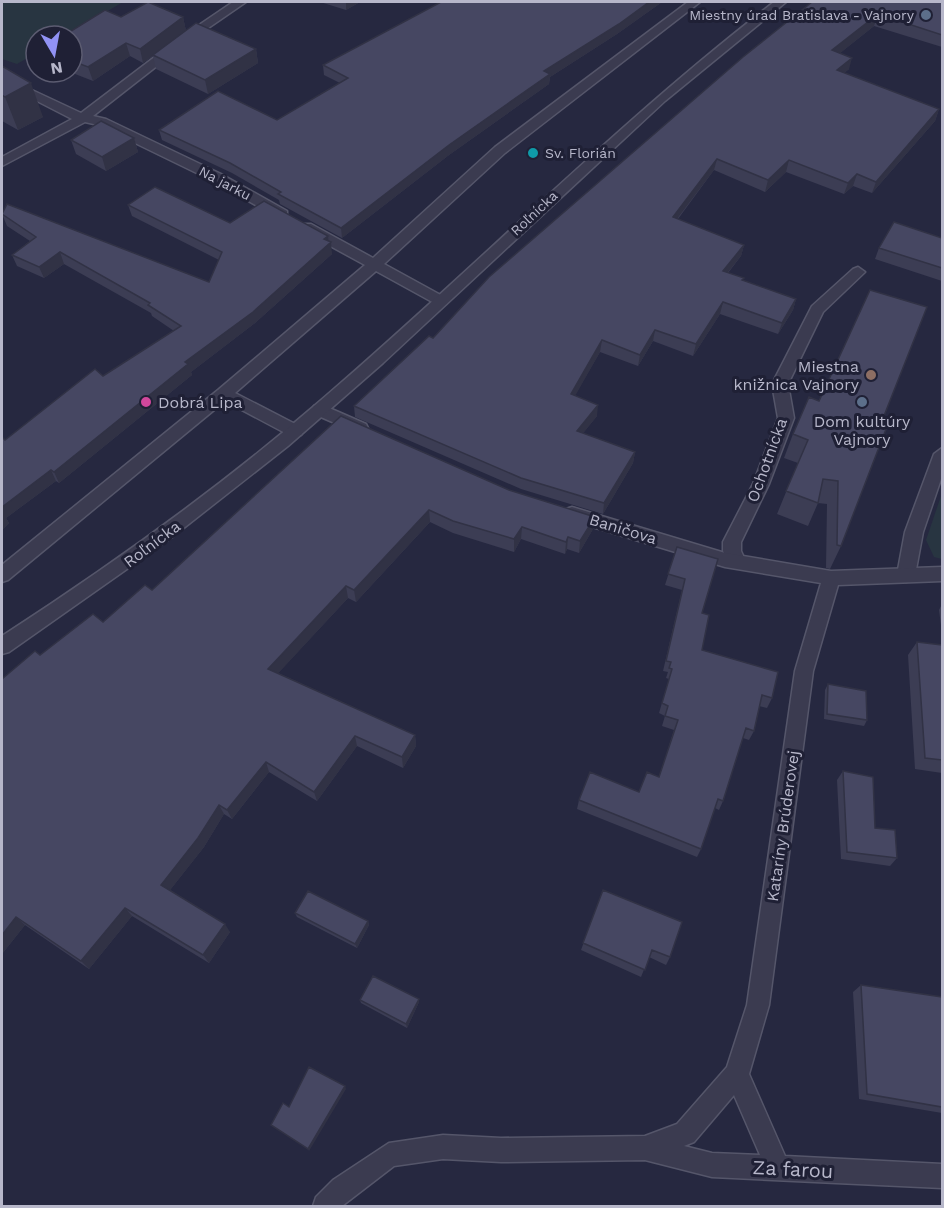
<svg xmlns="http://www.w3.org/2000/svg" width="944" height="1208" viewBox="0 0 944 1208" font-family="'Work Sans',sans-serif">
<style>
.green{fill:#283541}
.lines{fill:none;stroke-linecap:round;stroke-linejoin:round}
.service-casing{stroke:#55566a;stroke-width:3}
.minor-casing{stroke:#55566a;stroke-width:3}
.tertiary-casing{stroke:#55566a;stroke-width:3}
.service{fill:#3b3b50;fill-rule:evenodd}
.minor{fill:#3b3b50;fill-rule:evenodd}
.tertiary{fill:#3b3b50;fill-rule:evenodd}
.wall{fill:#3c3d54}
.shaded-wall{fill:#313245}
.building{fill:#464762;stroke:#313245;stroke-width:1.5}
.service-dot{fill:#5c6f8a;stroke:#1f2035;stroke-width:2}
.culture-dot{fill:#0f9aa8;stroke:#1f2035;stroke-width:2}
.education-dot{fill:#8d6e63;stroke:#1f2035;stroke-width:2}
.hotel-dot{fill:#d1479c;stroke:#1f2035;stroke-width:2}
.labels{text-anchor:middle;dominant-baseline:central;stroke-width:6;stroke-linejoin:round;paint-order:stroke}
.far-poi-label{font-size:14px;fill:#b7b7ca;stroke:#1f2035;text-anchor:end}
.far-street-label{font-size:14px;fill:#b7b7ca;stroke:#1f2035}
.poi-label{font-size:16px;fill:#b7b7ca;stroke:#1f2035;text-anchor:end}
.street-label{font-size:16px;fill:#b7b7ca;stroke:#1f2035}
.near-street-label{font-size:20px;fill:#b7b7ca;stroke:#1f2035}
</style>
<rect width="100%" height="100%" fill="#262840"/>
<!-- green -->
<path class="green" d="M2,2H123L65,36H36V53L17,64L2,59Z
M942,493V559L934,557L926,540Z"/>
<g class="lines">
<defs>
<path id="service" d="M858,267L865,272L823,312L788,384L794,418L769,484L741,542V551L746,562L743,567H731L723,551V542L753,484L778,418L772,384L812,306L853,269Z
M942,448V476L923,532L915,575L912,580L906,582L900,580L897,575L905,532L934,454Z"/>
<path id="minor" d="M233,2H246L185,44L93,116L106,119L221,174L287,211V217H277L211,180L98,125L85,122L2,166V157L72,119L2,83V76L81,113L177,40Z
M688,2H700L505,153L384,264L446,298L448,301L446,304H436L376,271L235,393L301,427L303,431L301,435H289L225,401L8,580L2,582V565L218,390L365,265L301,230V224H311L373,258L495,147Z
M320,404L366,424L368,428L360,434L314,414L312,410L314,406Z
M572,507L725,553L831,571L942,567V581L838,585L813,671L769,1005L749,1074L785,1156L942,1164V1188L712,1177L645,1160L501,1162L443,1159L394,1166L342,1206H313L316,1197L333,1180L389,1143L443,1135L501,1138L645,1136L677,1124L727,1067L747,1005L795,671L821,583L725,567L566,519L564,514L566,509ZM734,1095L760,1155L712,1153L684,1146L694,1142Z"/>
<path id="tertiary" d="M774,2H786L665,101L383,363L288,446L171,538L9,652L2,654V636C110,566 215,491 313,407C469,274 612,127 774,2Z"/>
</defs>
<!-- service casing -->
<use href="#service" class="service-casing"/>
<!-- minor casing -->
<use href="#minor" class="minor-casing"/>
<!-- tertiary casing -->
<use href="#tertiary" class="tertiary-casing"/>
<!-- service -->
<use href="#service" class="service"/>
<!-- minor -->
<use href="#minor" class="minor"/>
<!-- tertiary -->
<use href="#tertiary" class="tertiary"/>
</g>
<!-- wall -->
<path class="wall" d="M320,2H360L346,10Z
M441,2H662L617,34L550,77L549,84L449,155L342,238L280,204L279,200L232,173L162,140L159,130L277,120L340,83L324,75L323,65Z
M812,2H942V47L874,26L840,53L849,69L844,73L939,109L935,121L872,193L853,186L844,194L786,172L765,192L714,170L678,219L744,245L741,256L728,273L743,281L796,299L793,310L778,334L720,314L693,356L653,341L638,366L600,352L575,395L597,416L583,433L635,452L633,463L603,514L521,489L355,417L354,406L433,338Z
M121,17H183L186,31L256,49L258,63L208,94L156,69L153,56L143,63L130,56L93,81L70,72H72V36Z
M2,66L43,117L18,130L2,121Z
M134,138L138,152L106,171L76,154L71,140Z
M128,205L328,241L332,254L255,323L191,372L192,375L59,483L56,481L6,518L9,523L2,530V437L5,440L174,331L152,316L151,313L64,264L44,278L17,266L12,255L30,241L7,226L2,214L209,282L219,260L132,216Z
M942,238V281L875,259L879,248Z
M341,416L509,490L595,517L593,529L579,553L567,549L565,554L521,539L514,552L453,533L430,522L356,602L348,598L278,673L415,735L416,746L403,768L357,746L317,801L269,772L232,819L224,814L204,847L170,890L230,932L209,963L132,916L89,969L25,925L2,954V679L40,655L103,622L152,590Z
M882,421L841,546L830,569L826,568L827,504L818,503L808,526L777,514L798,463L784,458L793,434Z
M677,547L702,613V650L772,698L767,708L759,706L754,731L749,740L743,738L723,801L719,810L715,808L701,849L697,857L577,809L579,800L639,792L659,777L674,730L662,726L665,716L659,713L669,679L666,678L668,672L663,671L682,590L665,585Z
M942,604V633L939,610Z
M917,642L942,645V773L915,769L908,655Z
M828,684L867,720L864,726L824,719L825,690Z
M843,771L875,828L897,858L890,866L841,859L837,780Z
M603,890L670,957L666,965L649,957L641,977L581,950Z
M295,913L368,921L369,925L357,948L297,917Z
M861,985L942,997V1113L859,1099L853,992Z
M419,999V1002L407,1028L361,1003L360,1000Z"/>
<!-- shaded-wall -->
<path class="shaded-wall" d="M346,2H360L346,10Z
M649,2H662L617,34L550,77L549,84L449,155L342,238L341,228L544,71Z
M878,14L874,26L829,62L832,50Z
M183,17L186,31L143,63L140,49Z
M126,43L130,56L93,81L88,67Z
M256,49L258,63L208,94L205,80Z
M852,58L849,69L833,82L837,70Z
M31,83L43,117L18,130L5,97Z
M939,109L935,121L872,193L876,182Z
M134,138L138,152L106,171L102,157Z
M717,159L714,170L670,228L673,217Z
M789,160L786,172L765,192L768,180Z
M857,174L853,186L844,194L848,183Z
M328,236L329,244L331,242L332,254L255,323L191,372L192,375L59,483L54,472L185,362Z
M744,245L741,256L720,282L723,271Z
M60,252L64,264L44,278L39,267Z
M796,299L793,310L778,334L782,323Z
M723,302L720,314L693,356L696,344Z
M655,330L653,341L638,366L640,355Z
M602,340L600,352L570,405L571,394Z
M598,405L597,416L576,442L577,431Z
M635,452L633,463L603,514L604,503Z
M51,470L56,481L6,518L9,523L2,530V507Z
M429,510L430,522L356,602L354,590Z
M595,517L593,529L579,553L580,541Z
M522,527L521,539L514,552V539Z
M568,537L567,549L565,554L566,542Z
M346,586L348,598L272,680L268,669Z
M415,735L416,746L403,768L402,757Z
M355,736L357,746L317,801L314,792Z
M266,762L269,772L232,819L227,810Z
M219,805L224,814L204,847L167,894L161,885Z
M125,908L132,916L89,969L81,961Z
M16,917L25,925L2,954V935Z
M368,921L369,925L357,948L355,944Z
M225,924L230,932L209,963L203,955Z
M419,999V1002L407,1028L406,1024Z
M345,1086L346,1089L309,1151L308,1149Z"/>
<!-- building -->
<path class="building" d="M148,2L183,17L140,49L126,43L88,67L72,61V36H63L105,10L121,17Z
M441,2H649L619,24L544,71L550,74L449,145L341,228L278,194L281,192L230,163L159,130L218,91L277,120L348,78L323,65Z
M812,2H942V35L878,14L832,50L852,58L837,70L939,109L876,182L857,174L848,183L789,160L768,180L717,159L673,217L744,245L723,271L744,278L742,280L796,299L782,323L723,302L696,344L655,330L640,355L602,340L571,394L598,405L577,431L635,452L604,503L521,478L354,406L429,336L433,338L489,277L743,57Z
M196,23L256,49L205,80L153,55Z
M2,66L31,83L5,97L2,95Z
M101,121L134,138L102,157L71,140Z
M155,187L230,223L264,201L328,236L324,239L331,242L253,312L185,362L188,364L54,472L51,470L2,507V437L5,440L95,369L103,376L181,326L148,305L150,303L60,252L39,267L12,255L36,237L2,214L7,204L209,282L222,252L128,205Z
M894,222L942,238V268L879,248Z
M870,290L927,307L882,421L888,424L841,546L837,545L838,481L823,479L818,503L786,491L808,440L793,434L809,397L819,401Z
M341,416L509,490L595,517L580,541L568,537L566,542L522,527L514,539L453,521L429,510L354,590L346,586L268,669L415,735L402,757L355,736L314,792L266,762L227,810L219,805L198,838L161,885L225,924L203,955L125,908L81,961L16,917L2,935V679L35,651L40,655L93,614L103,622L145,585L152,590Z
M677,547L718,559L702,613L709,615L702,650L778,672L772,698L762,695L754,731L746,728L723,801L718,799L701,849L579,800L590,772L639,792L647,772L659,777L678,720L665,716L668,706L662,703L672,669L669,668L671,662L666,661L685,579L668,574Z
M917,642L942,645V760L925,758Z
M828,684L866,691L867,720L827,714Z
M843,771L873,777L875,828L895,830L897,858L847,852Z
M603,890L682,922L670,957L652,950L645,970L583,943Z
M308,891L368,921L355,944L295,913Z
M373,976L419,999L406,1024L360,1000Z
M861,985L942,997V1107L867,1094Z
M309,1067L345,1086L308,1149L271,1125L283,1103L289,1107Z"/>
<!-- markers -->
<g class="service-dot">
<circle cx="926" cy="15" r="6"/>
<circle cx="862" cy="402" r="6"/>
</g>
<circle class="culture-dot" cx="533" cy="153" r="6"/>
<circle class="education-dot" cx="871" cy="375" r="6"/>
<circle class="hotel-dot" cx="146" cy="402" r="6"/>
<g class="labels">
<!-- far-poi labels -->
<g class="far-poi-label">
<text x="914" y="15">Miestny úrad Bratislava - Vajnory</text>
<text x="545" y="153" text-anchor="start">Sv. Florián</text>
</g>
<!-- far-street labels -->
<g class="far-street-label">
<text transform="translate(225 183) rotate(28)">Na jarku</text>
<text transform="translate(534 213) rotate(-43)">Roľnícka</text>
</g>
<!-- poi labels -->
<g class="poi-label">
<text x="859" y="366">Miestna<tspan x="859" dy="18">knižnica Vajnory</tspan></text>
<text x="158" y="402" text-anchor="start">Dobrá Lipa</text>
<text x="862" y="421" text-anchor="middle">Dom kultúry<tspan x="862" dy="18">Vajnory</tspan></text>
</g>
<!-- street labels -->
<g class="street-label">
<text transform="translate(767 460) rotate(-70)">Ochotnícka</text>
<text transform="translate(623 529) rotate(17)">Baničova</text>
<text transform="translate(152 544) rotate(-37)">Roľnícka</text>
<text transform="translate(783 826) rotate(-82)">Kataríny Brúderovej</text>
</g>
<!-- near-street labels -->
<g class="near-street-label">
<text transform="translate(793 1169) rotate(3)">Za farou</text>
</g>
</g>
<!-- border -->
<rect width="944" height="1208" fill="none" stroke="#b7b7ca" stroke-width="6"/>
<!-- north arrow -->
<g transform="translate(54 54) rotate(170)"><circle r="28" fill="#1f2035" stroke="#5c5c71" stroke-width="1.5"/>
<path d="M0-4.5L10 22L0 15L-10 22Z" fill="#9192f5"/>
<text y="-9" font-size="16" font-weight="bold" text-anchor="middle" fill="#b7b7ca">N</text>
</g>
</svg>
